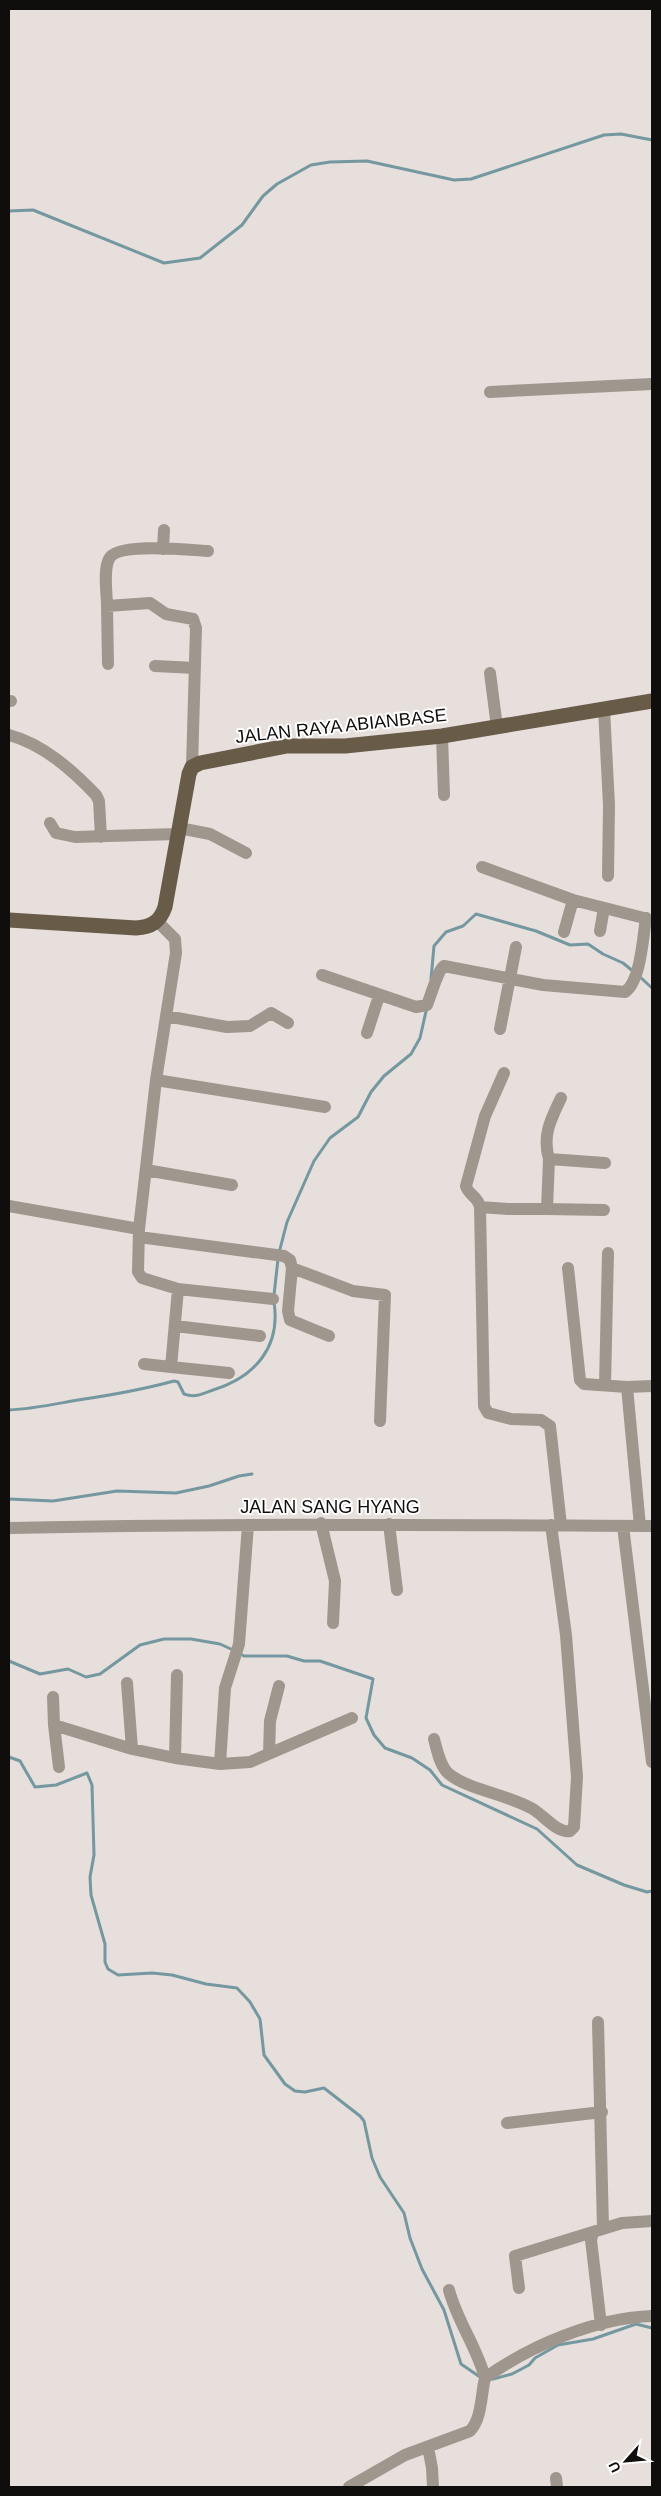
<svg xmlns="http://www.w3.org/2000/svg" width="661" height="2496" viewBox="0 0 661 2496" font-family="Helvetica,sans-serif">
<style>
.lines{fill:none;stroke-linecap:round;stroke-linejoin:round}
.stream{stroke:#7598a0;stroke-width:3}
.minor{stroke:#9f978d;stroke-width:12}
.major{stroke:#685b48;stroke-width:15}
.labels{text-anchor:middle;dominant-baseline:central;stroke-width:4;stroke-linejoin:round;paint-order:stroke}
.street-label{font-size:18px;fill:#100e0d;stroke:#fff}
</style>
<rect width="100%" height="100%" fill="#e6dfdc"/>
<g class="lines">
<!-- stream -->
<path class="stream" d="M9,211L33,210L164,263L200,258L242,225L263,196L277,184L311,165L330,162L367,161L454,180L471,179L604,135L621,134L652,140
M639,976L652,988
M431,979L434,946L446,932L463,926L476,914L536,931L570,945L588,944L603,954L623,963L634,972
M279,1253L287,1222L314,1161L330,1138L358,1117L371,1092L384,1076L411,1054L420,1038L427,1007
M274,1295L278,1259
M9,1410C33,1409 55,1404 78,1400C112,1395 141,1390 174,1381L178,1382L184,1394C195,1398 203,1394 213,1390C255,1377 281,1347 274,1302
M9,1499L53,1501L117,1491L176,1493L209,1486L239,1476L252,1474
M239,1653L244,1656H287L304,1661H320L373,1679L366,1718L374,1735L385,1748L412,1758L430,1770L442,1785L537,1829L577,1865L624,1885L647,1892L652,1891
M9,1661L40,1674L68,1669L86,1677L100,1674L140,1645L164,1639H191L220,1644L233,1650
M9,1757L20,1761L35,1787L56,1785L87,1773L92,1785L94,1855L90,1877L91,1895L105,1944V1962L108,1969L118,1975L152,1973L172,1975L206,1984L237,1988L250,2002L260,2019L264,2055L285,2084L295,2091L305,2092L324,2088L360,2116L364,2121L372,2158L380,2177L404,2213L410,2238L422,2269L444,2310L461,2364L480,2377
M493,2379L512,2374L529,2365L535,2358L558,2345L593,2339L636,2324L652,2328"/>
<!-- minor -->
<path class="minor" d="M490,392L652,384
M163,549L164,530
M107,606C107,593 103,571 109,559C117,542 190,550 208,551
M108,664L107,606L150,603L166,614L193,619L196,628L192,767
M155,666L195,668
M490,673L497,727
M9,701H11
M604,709L609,805L608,876
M9,735C43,744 72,770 96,795L99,801L101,837
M442,736L444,795
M50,823L56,833L75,837L177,834
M179,828L210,834L246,853
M482,867L573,900L652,920
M157,921L175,939L176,953L156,1080L139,1229L138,1272L142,1278L178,1289L273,1299
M600,931L604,908
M564,932L573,900
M322,975L416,1007L427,1005C431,995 438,970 444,966L543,985L625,992C641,981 643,936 646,918
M166,1016L227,1027L250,1026L271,1013L288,1023
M500,1029L516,947
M367,1033L379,996
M156,1080L325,1107
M549,1159C542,1135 551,1119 561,1098
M146,1170L232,1185
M9,1206L139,1229
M480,1207C478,1196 468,1195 466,1186L485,1116L504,1073
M547,1209L604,1210
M139,1237L284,1256L290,1260L292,1268L353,1291L385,1295L380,1421
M292,1268L288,1311L290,1320L329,1336
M568,1268L580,1380L584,1384L627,1387L640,1526
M178,1289L171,1367L229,1373
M175,1326L260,1336
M144,1364L171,1367
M605,1385L608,1253
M627,1387L652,1386
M321,1523L335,1581L333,1623
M389,1524L397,1590
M561,1525L550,1426L541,1420L511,1419L488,1413L484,1406L480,1207L508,1209H547L549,1159L605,1163
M623,1526L652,1762
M9,1528C223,1523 438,1525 652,1526
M127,1683L132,1749
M53,1697L54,1725L132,1749L175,1758L220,1764L225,1688L239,1644L248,1525
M54,1725L59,1767
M434,1739C437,1750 440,1767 449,1774C469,1790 506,1794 531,1808C543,1814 556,1833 570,1831L574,1827L577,1777L566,1635L551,1525
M269,1754L270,1721L279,1686
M175,1758L177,1675
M220,1764L250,1762L352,1718
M598,2022L603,2228
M507,2123L602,2112
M593,2232L591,2240L601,2325
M519,2288L515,2256L622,2223L652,2221
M449,2290C457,2321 477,2347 485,2378
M428,2447L432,2468L433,2487
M556,2478L557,2487
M349,2487L405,2455L470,2431C482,2419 481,2394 485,2378C531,2345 596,2318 652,2316"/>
<!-- major -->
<path class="major" d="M9,920L136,928C151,927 160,922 165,907L189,774L192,767L200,763L287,746H345L442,736L652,701"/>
</g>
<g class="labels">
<!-- street labels -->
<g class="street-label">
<text transform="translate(341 726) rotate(-6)">JALAN RAYA ABIANBASE</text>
<text x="330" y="1507">JALAN SANG HYANG</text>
</g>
</g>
<!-- border -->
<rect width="661" height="2496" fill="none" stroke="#100e0d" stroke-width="20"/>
<!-- north arrow -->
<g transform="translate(626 2461) rotate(243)" stroke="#ffffff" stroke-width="4" paint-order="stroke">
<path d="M0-4L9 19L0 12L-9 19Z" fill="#100e0d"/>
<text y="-8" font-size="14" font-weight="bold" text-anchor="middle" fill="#100e0d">U</text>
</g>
</svg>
